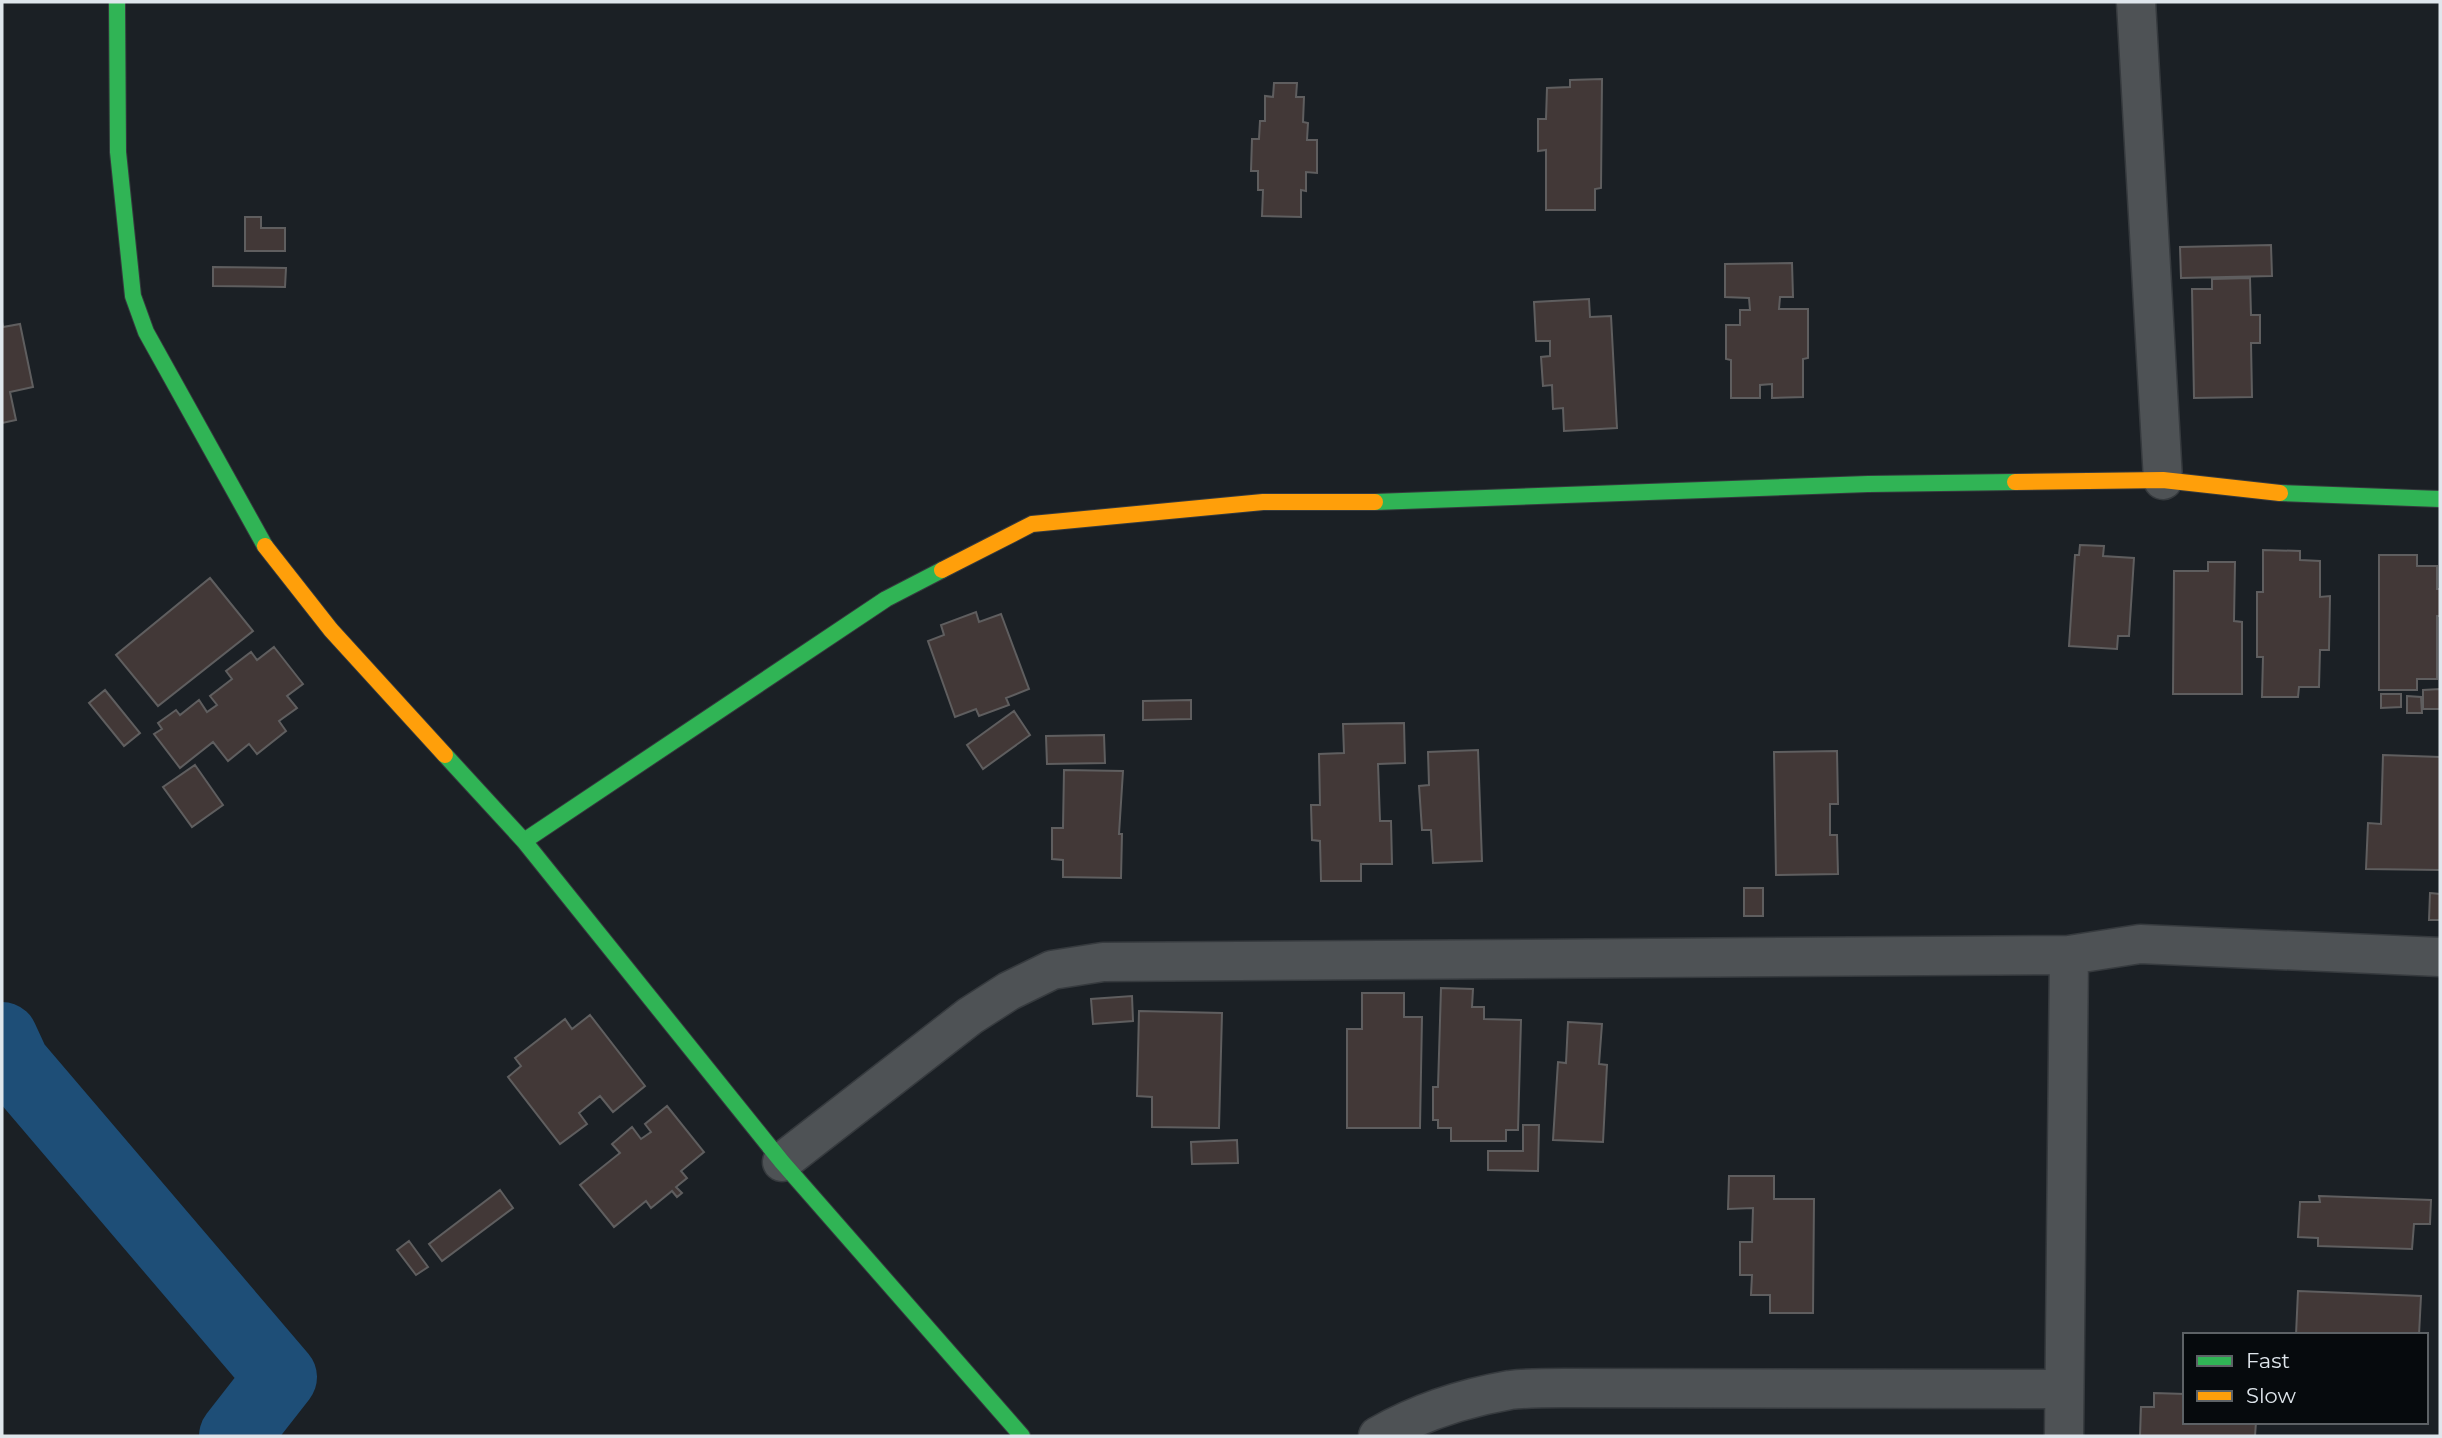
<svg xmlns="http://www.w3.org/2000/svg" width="2442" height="1438" viewBox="0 0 2442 1438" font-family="Montserrat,sans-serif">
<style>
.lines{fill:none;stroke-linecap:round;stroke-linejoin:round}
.river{stroke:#1e4e77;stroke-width:72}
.building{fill:#423837;stroke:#5f5e5f;stroke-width:2}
.street-casing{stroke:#363a3e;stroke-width:41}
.fast-casing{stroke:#363a3e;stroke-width:18}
.slow-casing{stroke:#363a3e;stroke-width:18}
.street{stroke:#4e5255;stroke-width:38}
.fast{stroke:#30b455;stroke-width:16}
.slow{stroke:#ff9f0a;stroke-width:16}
</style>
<rect width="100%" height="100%" fill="#1b2025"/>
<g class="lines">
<!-- river -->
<path class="river" d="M2,1038L14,1064L281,1377L235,1436"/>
</g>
<!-- building -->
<path class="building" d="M1602,79L1601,188L1595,189V210H1546V150L1538,151V119H1546L1547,88L1570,87V80Z
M1274,83H1297L1296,97H1304L1303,122L1308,123L1307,140H1317V173L1306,172V191L1301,190V217L1262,216L1263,190H1258V171H1251L1252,139H1259L1260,121H1265V96L1273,97Z
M245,217H261V228H285V251H245Z
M2271,245L2272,276L2181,278L2180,247Z
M1792,263L1793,297H1780L1779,309H1808V358L1803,359V397L1772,398V384L1760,385V398H1731V360L1726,359V325H1740V310H1750L1749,298L1725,297V264Z
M213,267L286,268L285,287L213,286Z
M2250,278L2251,315H2260V343H2251L2252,397L2194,398L2192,289H2212V279Z
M1589,299L1590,317L1611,316L1617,428L1564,431L1563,408L1553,409L1552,385L1543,386L1541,357L1550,356V341H1536L1534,302Z
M2,322L3,327L20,324L33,387L10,392L16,420L2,423Z
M2080,545L2104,546L2103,556L2134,558L2129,636H2118L2117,649L2069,646L2075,555H2079Z
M2263,550L2300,551V560L2320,561V597L2330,596L2329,650H2320L2319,687H2299L2298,697H2262L2263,657H2257V592H2263Z
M2379,555H2417V566H2437V589H2440V616H2437V679H2417V690H2379Z
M2208,562H2235L2234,621L2242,622V694H2173L2174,571H2208Z
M210,578L253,631L158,706L116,655Z
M976,612L979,622L1001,614L1029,689L1006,698L1009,705L979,716L976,709L955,717L928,641L944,635L941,625Z
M274,647L303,684L287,696L297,708L279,721L286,731L257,754L249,744L228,761L213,742L180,768L154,734L162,729L158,723L176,710L180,715L199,700L207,712L217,705L210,696L232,679L226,671L251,652L257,660Z
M2440,689V709H2423V690Z
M105,690L140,733L124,746L89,703Z
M2381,694H2401V707L2381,708Z
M2407,696L2421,697L2422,713H2407Z
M1191,700V719L1143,720V701Z
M1014,711L1030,735L983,769L967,745Z
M1404,723L1405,763L1378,764L1380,821H1391L1392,864H1361V881H1321L1320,841L1312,840L1311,805H1320L1319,754L1344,753L1343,724Z
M1104,735L1105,763L1047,764L1046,736Z
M1478,750L1482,861L1433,863L1431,830H1422L1419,786L1429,785L1428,752Z
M1837,751L1838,804H1830V835H1837L1838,874L1776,875L1774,752Z
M2383,755L2440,757V870L2366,869L2368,823L2381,824Z
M195,765L223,805L192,827L163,787Z
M1064,770L1123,771L1119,834H1122L1121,878L1063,877V860L1052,859V828H1063Z
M1744,888H1763V916H1744Z
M2430,893L2440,894V920H2429Z
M1441,988L1473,989L1472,1007H1484V1019L1521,1020L1518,1130H1506V1141H1451V1128H1438V1120H1433V1087H1438Z
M1362,993H1404V1017H1422L1420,1128H1347V1029H1362Z
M1132,996L1133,1021L1093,1024L1091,999Z
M1139,1011L1222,1013L1219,1128L1152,1127V1097L1137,1096Z
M590,1015L645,1086L613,1112L600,1096L579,1113L587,1124L560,1144L508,1077L521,1066L515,1058L565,1019L572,1029Z
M1568,1022L1602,1024L1599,1064L1607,1065L1603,1142L1553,1140L1558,1062L1566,1063Z
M667,1106L704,1152L681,1171L687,1178L676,1187L682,1193L677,1197L672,1191L651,1208L646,1201L614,1227L580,1185L620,1153L612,1144L632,1127L641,1139L651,1132L645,1124Z
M1523,1125H1539L1538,1171L1488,1170V1151H1523Z
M1237,1140L1238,1163L1192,1164L1191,1142Z
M1729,1176H1774V1199H1814L1813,1313H1770V1295H1751L1752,1275H1740V1242H1752L1753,1208L1728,1209Z
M500,1190L513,1208L442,1261L429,1244Z
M2319,1196L2431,1200L2430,1224H2414L2412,1249L2318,1246V1238L2298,1237L2300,1202H2320Z
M409,1241L428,1267L416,1275L397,1250Z
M2298,1291L2421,1296L2419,1335H2296Z
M2154,1393L2185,1394V1422H2256L2255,1436H2140L2141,1407H2154Z"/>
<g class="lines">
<defs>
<path id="street" d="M2136,2L2163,480
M782,1162L970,1016L1009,991L1052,970L1103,962L2069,955L2140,944L2440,957
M1378,1436C1418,1413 1464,1398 1510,1390C1527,1388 1546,1388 1564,1388L2063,1389
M2064,1436L2069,955"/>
<path id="fast" d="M117,2L118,152L133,296L146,332L265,546
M2280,493L2440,499
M1375,502L1868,484L2015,482
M445,755L524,841L782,1162L1022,1436
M524,841L886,599L942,570"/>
<path id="slow" d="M2015,482L2163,480L2280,493
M265,546L331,630L445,755
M942,570L1032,524L1263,502H1375"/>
</defs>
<!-- street casing -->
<use href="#street" class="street-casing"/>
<!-- fast casing -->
<use href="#fast" class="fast-casing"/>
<!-- slow casing -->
<use href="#slow" class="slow-casing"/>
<!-- street -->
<use href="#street" class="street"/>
<!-- fast -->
<use href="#fast" class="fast"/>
<!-- slow -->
<use href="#slow" class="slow"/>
</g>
<!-- border -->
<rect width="2442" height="1438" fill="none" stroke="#dfe6ec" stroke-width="7"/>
<!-- legend -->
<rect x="2183" y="1333" width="245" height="91" fill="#060a0d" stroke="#5d6266" stroke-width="2"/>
<rect x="2197" y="1356" width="35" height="10" fill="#30b455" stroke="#5d6266" stroke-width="2"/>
<text x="2246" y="1368" font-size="21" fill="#dfe6ec">Fast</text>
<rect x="2197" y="1391" width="35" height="10" fill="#ff9f0a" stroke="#5d6266" stroke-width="2"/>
<text x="2246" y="1403" font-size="21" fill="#dfe6ec">Slow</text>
</svg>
